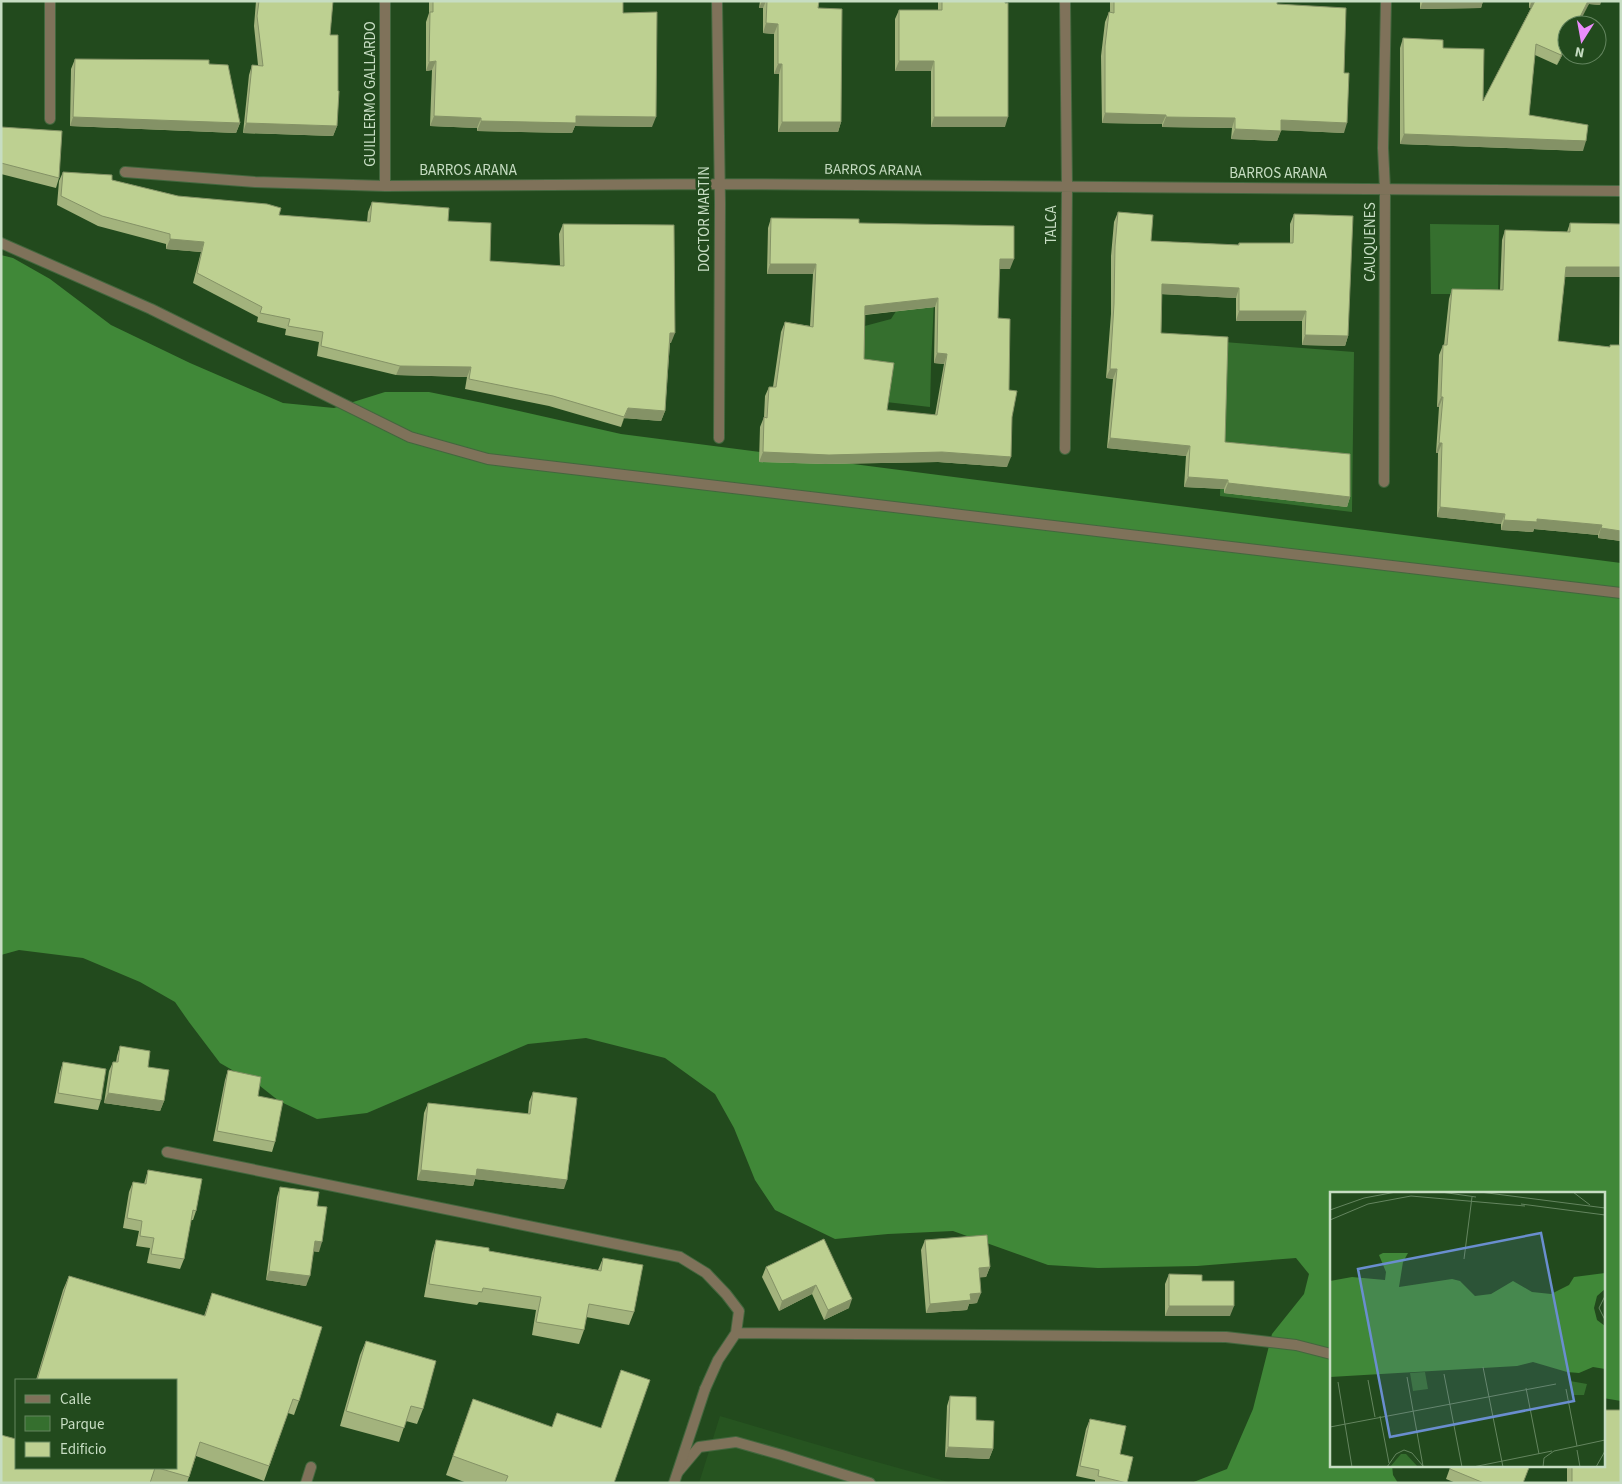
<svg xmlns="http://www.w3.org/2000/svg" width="1622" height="1484" viewBox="0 0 1622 1484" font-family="'Source Sans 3',sans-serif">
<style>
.built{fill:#265420}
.green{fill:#356f2e}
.forest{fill:#408838}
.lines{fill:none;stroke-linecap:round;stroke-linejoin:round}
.service-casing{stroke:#43673e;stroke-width:12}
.minor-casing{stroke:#43673e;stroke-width:12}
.service{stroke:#7f725a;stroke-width:10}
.minor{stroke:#7f725a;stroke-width:10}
.wall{fill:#a3b37d;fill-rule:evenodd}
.shaded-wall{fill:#849266}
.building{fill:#bdd091;stroke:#849266;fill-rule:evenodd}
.labels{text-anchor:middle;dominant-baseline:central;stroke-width:5;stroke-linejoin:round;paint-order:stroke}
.street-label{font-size:15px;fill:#c7ddc3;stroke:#224a1d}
.inset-road{fill:none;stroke:#64855f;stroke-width:1}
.view{fill:#6a8ecf;fill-opacity:0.15;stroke:#6a8ecf;stroke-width:2.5}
.inset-edge{fill:none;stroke:#c7ddc3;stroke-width:2.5}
</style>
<rect width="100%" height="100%" fill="#224a1d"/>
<!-- built -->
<path class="built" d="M720,1416L859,1457L952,1483H699Z"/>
<!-- green -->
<path class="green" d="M1430,224L1499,225L1498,294H1431Z
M935,279L931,365L930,407L886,402L843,340L861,327L891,319L902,302Z
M1224,342L1354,352L1352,512L1220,496Z"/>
<!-- forest -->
<path class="forest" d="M1,255L13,258L50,279L111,325L190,363L283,403L334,408L385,392H429L483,403L621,434L1621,563V1401L1603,1398V1193H1331V1465H1392L1393,1475L1398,1483H1191L1227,1469L1253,1409L1272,1334L1304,1294L1309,1274L1296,1258L1197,1266L1098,1268L1048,1265L953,1231L888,1234L835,1239L775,1210L755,1180L734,1128L715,1094L665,1058L586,1038L528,1044L367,1113L317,1119L279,1101L260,1086L220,1063L189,1022L175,1002L140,982L83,958L19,950L1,955Z"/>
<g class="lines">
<defs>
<path id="service" d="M1,243L151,309L410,437L488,459L1621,593
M167,1152L680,1257L706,1273L726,1294L739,1311L736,1333L718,1360L705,1389
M736,1333L1226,1337L1296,1345L1331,1354
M678,1472L699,1447L736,1442L782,1455L870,1483
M306,1483L311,1467"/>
<path id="minor" d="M50,1V119
M385,1V186
M717,1L720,203L719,438
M125,172L255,182L385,186L719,184L1621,191
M1065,449L1067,187L1065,1
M1384,482L1385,189L1383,148L1386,1
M674,1483L705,1389"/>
</defs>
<!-- service casing -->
<use href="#service" class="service-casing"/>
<!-- minor casing -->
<use href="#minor" class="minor-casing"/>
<!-- service -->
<use href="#service" class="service"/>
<!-- minor -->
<use href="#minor" class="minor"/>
</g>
<!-- wall -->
<path class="wall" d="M256,1H333L330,35L337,126L333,136L243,133L249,75L252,65H258L254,26Z
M429,1H623V13L652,127L575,126L572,133L477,131V128L430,126L432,70L426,71V22L429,13Z
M760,1H819L818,8L841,122L838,132H778L779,74H774V34L763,33V8H759Z
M938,1H1005V127H931V71H895V19L899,10H938Z
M1110,1H1277V4L1344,73V133L1281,130L1277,141L1231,139L1232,128L1162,127V124L1102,123L1101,56L1105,22L1109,12H1110Z
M1420,1H1483L1481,8L1420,9Z
M1529,1H1601L1600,5L1589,4L1567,25V46L1557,65L1535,55L1529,115L1583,151L1400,144V48L1403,38L1443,48L1483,101L1531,8H1529Z
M75,59L240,123L236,133L70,126L71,69Z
M1,127L59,178L56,188L1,174Z
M63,172L112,180L178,196L279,215L367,222L368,212L372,202L448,221L490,261L560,266L559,234L563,224L671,343H670L665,411L661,421L624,418L621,427L549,406L465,389L467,377L396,375L317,356L319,342L285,335L286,329L257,322L258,317L193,283L201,252L166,249V244L98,226L57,205L59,181Z
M1118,212L1151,241L1238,245L1239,243H1290V224L1294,214L1348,336L1345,346L1302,345V321H1236V298L1162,294L1161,333L1225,442L1350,497L1347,507L1224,493V489L1184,487L1186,456L1107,448L1113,379L1106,378L1111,314V256L1114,222Z
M771,218L859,223L1010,269H999L998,318L1012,417L1007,467L938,462L825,464L759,462L760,427L764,417L765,396L769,387H773L781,332L785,322L810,326L813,274H767L768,228ZM935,307L934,363L944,364L935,415L887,410L864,359L865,315Z
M1570,223L1621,224V541L1598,538V535L1534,529L1533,532L1501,530V524L1437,517L1438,453H1436L1439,407H1437L1439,355L1443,345H1444L1449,299L1452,289L1500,290L1502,240L1505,230L1567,232ZM1565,277H1620L1619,345H1610V347L1558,341Z
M120,1046L148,1067L164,1101L160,1111L104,1103L109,1071L113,1062H116L117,1056Z
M63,1062L101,1100L98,1110L54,1103L60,1072Z
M228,1070L258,1096L275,1142L272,1152L213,1141L225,1080Z
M533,1092L564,1189L475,1179L473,1186L417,1180L424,1113L428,1103L528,1114L529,1102Z
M148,1170L196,1211L193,1220H191L184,1259L180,1269L147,1263L150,1248L136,1246L139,1231L123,1228L129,1192L133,1182L144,1184Z
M280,1187L317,1206L319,1252L313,1251L306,1286L266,1280L277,1197Z
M824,1239L849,1308L824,1320L812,1294L779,1311L762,1277L766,1267Z
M436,1240L489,1251L598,1270L603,1258L634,1312L629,1325L586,1317L584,1330L579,1344L532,1335L536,1310L479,1302L477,1305L424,1297L432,1253Z
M925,1240L990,1267L986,1277H980L977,1303L969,1304L967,1310L926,1313L921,1250Z
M1169,1274L1202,1281L1230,1316H1165V1284Z
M69,1276L204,1316L212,1293L299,1401L294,1415L288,1413L264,1481L196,1456L187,1483H154L150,1482L16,1468H176V1380H36L63,1290Z
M366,1341L423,1409L417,1424L406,1421L399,1442L340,1426L360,1355Z
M950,1396L976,1420L993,1449L989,1459L945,1457L947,1406Z
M473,1399L614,1483H467L446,1475Z
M1090,1419L1120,1454L1127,1483H1095V1480L1076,1476L1086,1429Z
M1451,1465L1523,1483H1456L1446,1479Z
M1567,1465H1603L1621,1483H1567Z"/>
<!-- shaded-wall -->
<path class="shaded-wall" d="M762,1H766L763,8H759Z
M1423,1H1483L1481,8L1420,9Z
M1532,1H1535L1533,8H1529Z
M1588,1H1601L1600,5L1589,4L1578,25H1576Z
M766,23L778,24L774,34L763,33Z
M1567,44V46L1557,65L1561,55Z
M436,61L432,70L426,71L429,62Z
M899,61H934L931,71H895Z
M778,64H782L779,74H774Z
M1105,113L1166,115L1162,124L1102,123Z
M434,116L481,118L477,128L430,126Z
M576,116L656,117L652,127L575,126L572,133L477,131L481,121Z
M73,117L240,123L236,133L70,126Z
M934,117H1008L1005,127H931Z
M1166,117L1235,118L1232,128L1162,127Z
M1281,120L1347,123L1344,133L1278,130Z
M782,122H841L838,132H778Z
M246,123L337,126L333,136L243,133Z
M1235,129L1281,131L1277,141L1231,139Z
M1404,134L1586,141L1583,151L1400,144Z
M170,239L204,242L201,252L166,249Z
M1000,259H1014L1010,269H996Z
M770,264H816L813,274H767Z
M1566,267H1621V275L1620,277H1563Z
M1162,284L1239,288L1236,298L1158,294Z
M938,298L935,307L861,315L865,306Z
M1239,311H1306L1302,321H1236Z
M670,333H675L671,343H667Z
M1305,335L1348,336L1345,346L1302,345Z
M937,353L947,354L944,364L934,363Z
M400,366L471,367L467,377L396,375Z
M1110,369H1117L1113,379L1106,378Z
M1441,397H1443L1439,407H1437Z
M628,408L665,411L661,421L624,418L621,427Z
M1110,438L1190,446L1186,456L1107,448Z
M1439,443H1442L1438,453H1436Z
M763,452H942L1011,457L1007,467L938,462L825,464L759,462Z
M1188,477L1228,480L1224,489L1184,487Z
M1228,483L1350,497L1347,507L1224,493Z
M1440,507L1505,514L1501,524L1437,517Z
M1537,519L1602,525L1598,535L1534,529L1533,532L1501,530L1504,520Z
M1601,528L1621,531V541L1598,538Z
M108,1093L164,1101L160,1111L104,1103Z
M477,1169L567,1180L564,1189L475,1179L473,1186L417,1180L421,1170Z
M315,1241L322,1242L319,1252L311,1251Z
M990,1267L986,1277L975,1278L979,1268Z
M269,1271L310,1276L306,1286L266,1280Z
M816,1285L812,1294L779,1311L782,1301Z
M981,1293L977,1303L969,1304L967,1310L926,1313L930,1304L970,1294Z
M852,1299L849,1308L824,1320L828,1310Z
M1169,1306H1234L1230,1316H1165Z
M948,1447L993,1449L989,1459L945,1457Z"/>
<!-- building -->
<path class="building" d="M259,1H333L330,35H338V91H339L337,126L246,123L252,65L263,66L257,16Z
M433,1H623V13L657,12L656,117L576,116V123L481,121V118L434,116L436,61L429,62L430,12H433Z
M767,1H819L818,8L842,9L841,122H782V64H778V24L766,23Z
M942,1H1005V3H1008V117H934V61H899V10H942Z
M1114,1H1277V4L1346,8L1344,73H1349L1347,123L1281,120V131L1235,129V118L1166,117V115L1105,113V46L1109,12L1114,13Z
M1535,1H1588L1576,25H1567V44L1561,55L1536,44L1529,115L1588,125L1586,141L1404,134L1403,38L1443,40V48L1484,49L1483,101Z
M75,59L209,60V64L228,65L240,123L73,117Z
M1,127L62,131L59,178L1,163Z
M63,172L112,175V180L178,196L267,204L281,208L279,215L370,222L372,202L449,208L448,221L491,223L490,261L564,266L563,224L674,225L675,333H670L665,411L628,408L624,417L553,396L469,379L471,367L400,366L321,346L323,332L288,326L290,319L260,313L262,307L197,273L204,242L170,239V234L102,216L61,196Z
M1118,212L1153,215L1151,241L1239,245V243H1293L1294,214L1353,216L1348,336L1305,335L1306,311H1239V288L1162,284L1161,333L1228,337L1225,442L1350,454V497L1228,483V480L1188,477L1190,446L1110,438L1117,369H1110L1114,304L1115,246Z
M771,218L859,219V223L1014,226V259H1000L998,318L1010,319L1009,390L1017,391L1012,417L1011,457L942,452L829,455L763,452L764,417L767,418L769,387H776L785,322L813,327L816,264H770ZM938,298L937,353L947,354L937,415L887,410L894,363L864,359L865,306Z
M1570,223L1621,224V267H1566L1558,341L1610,347V345H1621V531L1601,528L1602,525L1537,519V522L1504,520L1505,514L1440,507L1442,443H1439L1443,397H1441L1443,345H1447L1452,289L1503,290L1505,230L1570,232Z
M120,1046L150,1051L148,1067L169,1070L164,1101L108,1093L113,1062H118Z
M63,1062L106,1069L101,1100L58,1093Z
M228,1070L261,1077L258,1096L283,1101L275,1142L217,1131Z
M533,1092L577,1098L567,1180L477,1169L476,1176L421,1170L428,1103L530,1114Z
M148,1170L202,1179L196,1211L193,1210L184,1259L151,1254L154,1238L140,1236L142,1221L127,1218L133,1182L146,1184Z
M280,1187L319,1192L317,1206L327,1207L322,1242L315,1241L310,1276L269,1271Z
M987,1235L990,1267L979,1268L981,1293L970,1294L971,1300L930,1304L925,1240Z
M824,1239L852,1299L828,1310L816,1285L782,1301L766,1267Z
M436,1240L489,1248V1251L601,1271L603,1258L643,1265L634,1312L589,1304L584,1330L536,1322L541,1297L483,1288L482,1292L429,1284Z
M1169,1274L1202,1275V1281H1234V1306H1169Z
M69,1276L205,1316L212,1293L322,1327L299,1401L293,1399L269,1466L200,1442L189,1477L158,1468H176V1380H37Z
M366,1341L436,1361L423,1409L411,1406L404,1428L346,1411Z
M621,1370L650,1380L614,1483H505L508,1476L453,1456L473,1399L552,1427L557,1413L601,1428Z
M950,1396L976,1397V1420L994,1421L993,1449L948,1447Z
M1603,1410H1621V1483H1572V1465H1603Z
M1090,1419L1126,1426L1120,1454L1133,1457L1127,1483L1098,1476L1099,1470L1080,1466Z
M1,1435L16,1439V1468H155L150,1483H1Z
M1451,1465H1530L1523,1483H1484L1450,1469Z"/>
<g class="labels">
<!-- street labels -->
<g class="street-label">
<text transform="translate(370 94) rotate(-90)">GUILLERMO GALLARDO</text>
<text x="468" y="170">BARROS ARANA</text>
<text transform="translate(873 170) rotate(1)">BARROS ARANA</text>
<text x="1278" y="173">BARROS ARANA</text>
<text transform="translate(704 219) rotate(-90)">DOCTOR MARTIN</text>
<text transform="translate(1051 225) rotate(-90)">TALCA</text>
<text transform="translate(1370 242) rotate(-90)">CAUQUENES</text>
</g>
</g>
<!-- overview -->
<g transform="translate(1330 1192)">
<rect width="275" height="275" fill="#224a1d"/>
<path d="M95,180L98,197L83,199L80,181ZM240,189L257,192L254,203H242ZM71,262H76L88,275H60Z" fill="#356f2e"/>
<path d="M53,61H78L73,70L69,95L122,87L130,89L145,104L161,102L183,89L202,100L221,102L239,93L244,85L275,81V97L267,104L264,116L267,128L275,134V177L263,175L249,181L237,180L203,170L187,174L0,185V89L22,85L55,88L56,80L49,63Z" fill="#408838"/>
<path class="inset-road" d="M111,0L146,5M150,0L275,16M243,0L260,13M191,12L275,23M0,18L34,6L66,0M0,28L38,12L81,4L195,14M134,67L142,5M275,104L269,116L275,128M153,175L173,275M114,182L132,275M77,185L93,274M38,188L45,225M8,190L22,275M196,196L209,262M236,197L247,254M50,224L59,271M0,235L226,192M247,258L250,275M57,275L66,262L74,258L82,261L93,274M143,275L222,259M213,275L214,266L224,259L275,248M266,275L275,259"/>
<path class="view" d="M211,41L244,209L60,245L28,77Z"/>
<rect width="275" height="275" class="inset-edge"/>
</g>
<!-- border -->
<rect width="1622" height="1484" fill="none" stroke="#c7ddc3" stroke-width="5"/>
<!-- legend -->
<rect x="15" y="1379" width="162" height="90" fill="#224a1d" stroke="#64855f"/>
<rect x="25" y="1395" width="25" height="8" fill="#7f725a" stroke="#64855f"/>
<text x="60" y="1404" font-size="15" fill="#c7ddc3">Calle</text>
<rect x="25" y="1416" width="25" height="15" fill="#356f2e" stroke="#64855f"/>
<text x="60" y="1429" font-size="15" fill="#c7ddc3">Parque</text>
<rect x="25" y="1442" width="25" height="15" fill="#bdd091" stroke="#64855f"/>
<text x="60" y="1454" font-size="15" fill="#c7ddc3">Edificio</text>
<!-- north arrow -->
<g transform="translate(1582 40) rotate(191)"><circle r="24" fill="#224a1d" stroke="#64855f"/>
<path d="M0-4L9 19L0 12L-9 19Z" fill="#eb8dfb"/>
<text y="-8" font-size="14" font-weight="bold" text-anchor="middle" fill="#c7ddc3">N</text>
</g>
</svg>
